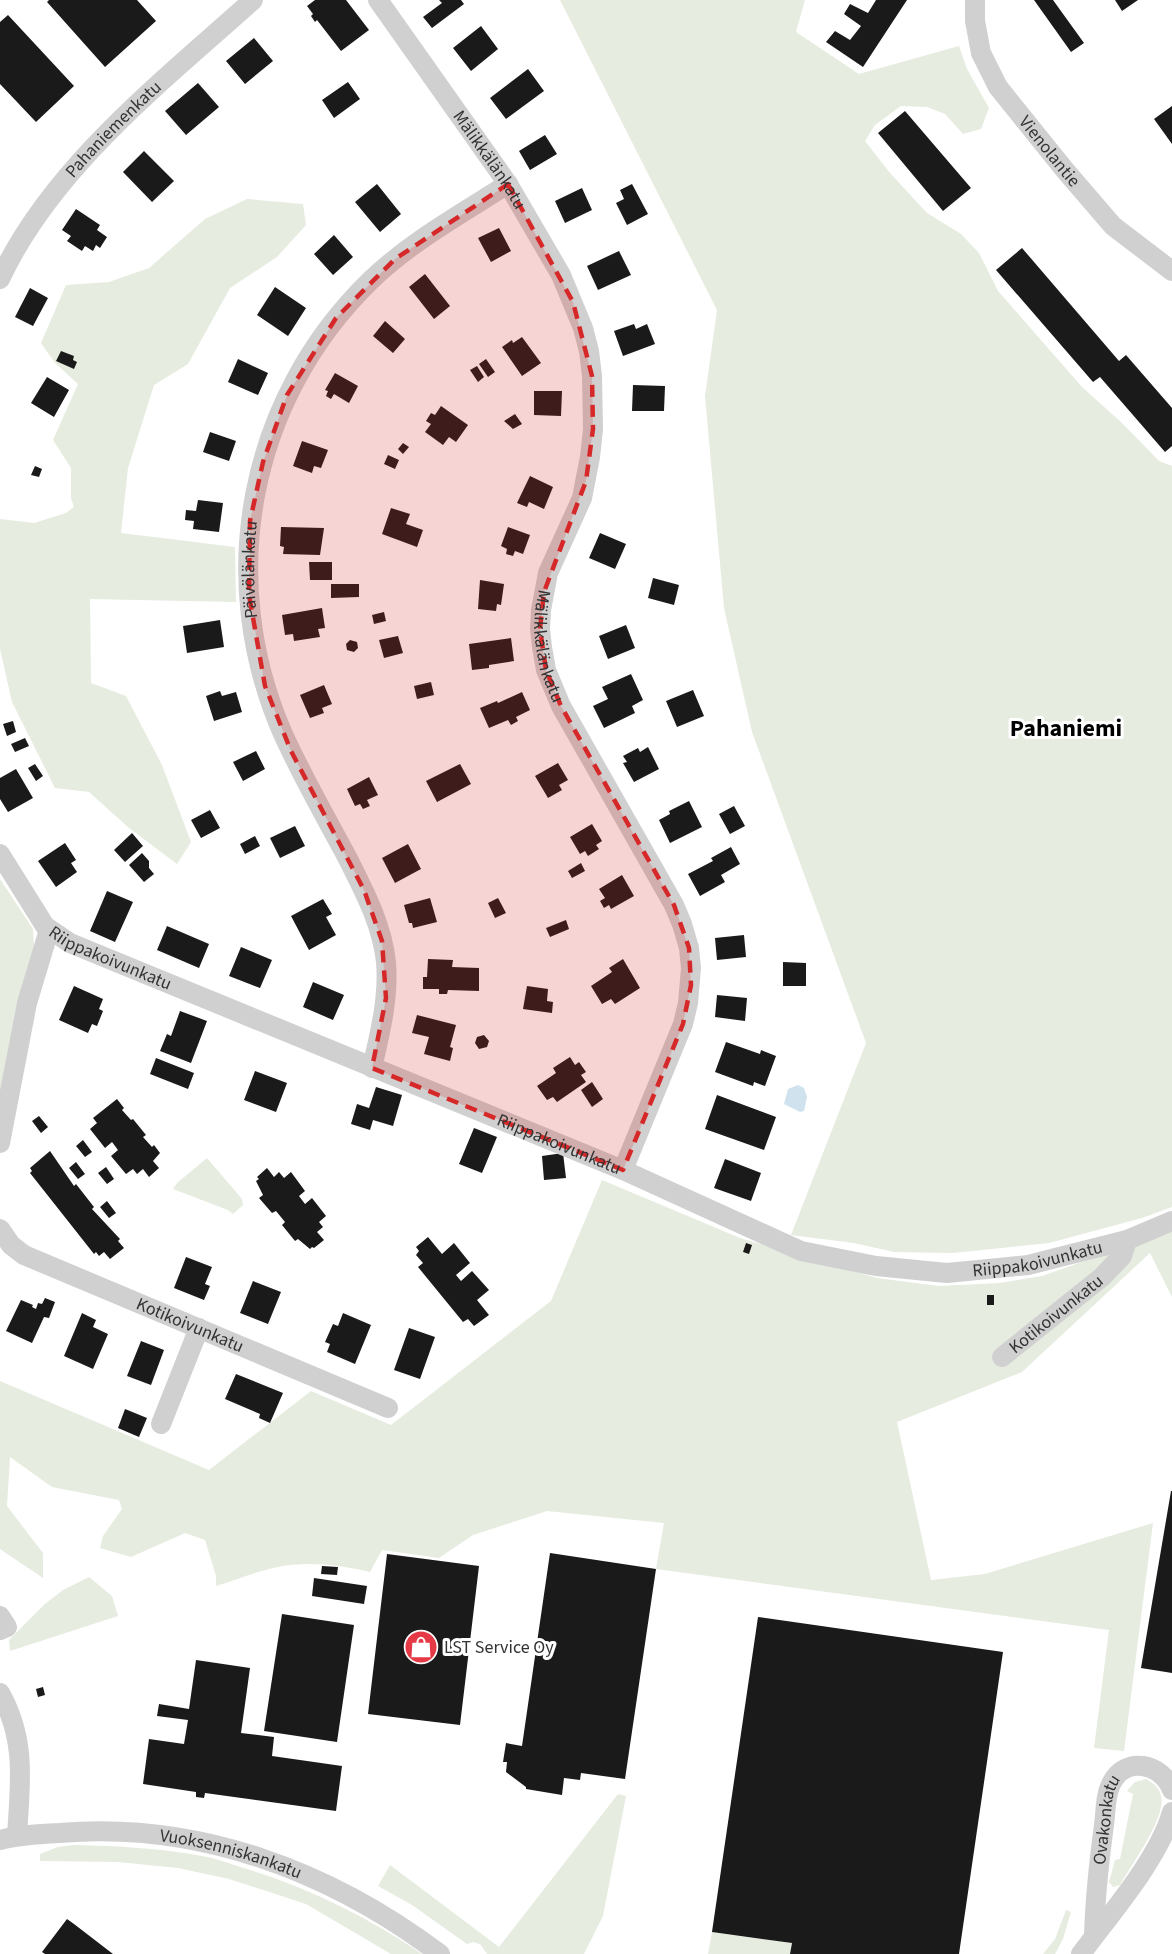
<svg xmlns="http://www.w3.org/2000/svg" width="1172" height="1954" viewBox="0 0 1172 1954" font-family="'Source Sans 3',sans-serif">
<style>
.green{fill:#e6ecdf}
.water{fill:#cfe2ee}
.building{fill:#1a1a1a}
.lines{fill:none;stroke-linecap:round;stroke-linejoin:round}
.minor{stroke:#d0d0d0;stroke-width:20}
.marked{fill:#d62828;fill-opacity:0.2;stroke:#d62828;stroke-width:4.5;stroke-dasharray:12 8;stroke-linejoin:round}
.labels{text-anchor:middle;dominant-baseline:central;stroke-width:6;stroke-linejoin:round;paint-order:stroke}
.street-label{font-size:18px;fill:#333;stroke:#fff}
.poi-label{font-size:18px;fill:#333;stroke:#fff;text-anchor:start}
.district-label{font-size:24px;font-weight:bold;fill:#000;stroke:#fff}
</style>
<rect width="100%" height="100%" fill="#fff"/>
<!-- green -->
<path class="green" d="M560,0H805L796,32L859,74L959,46L967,69L989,108L981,129L963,134L945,114L927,107L901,106L875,125L865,141L890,173L927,213L961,234L979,253L998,291L1082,387L1122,423L1159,461L1172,466V1207L1142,1218L1049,1243L953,1253L894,1252L854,1243L791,1235L866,1043L752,732L724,608L705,396L717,310Z
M247,199L303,204L306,225L277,257L230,288L188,364L154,385L128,468L121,533L235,547L236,602L90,599L91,683L126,696L162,765L191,842L177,864L129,828L89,792L55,788L12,702L0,649V519L34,523L66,513L74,507L71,498V468L53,440L78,384L55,363L41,343L66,285L109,282L149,268L205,219Z
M0,879L33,929L34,946L16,1007L0,1093Z
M207,1158L242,1199L243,1205L233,1214L228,1210L173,1189L177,1183Z
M602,1180L740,1238L877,1278L939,1286L999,1283L1042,1276L1172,1230V1297L1150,1253L1022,1372L897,1422L931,1580L985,1574L1153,1523L1124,1751L1094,1748L1109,1630L656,1569L664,1523L547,1511L473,1535L439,1558L382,1550L370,1572C340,1565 308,1561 278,1567C257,1571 236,1580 216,1586V1576L205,1540L185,1533L131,1557L100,1548L103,1536L122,1509L119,1500L52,1487L10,1457L7,1506L43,1553V1578L0,1549V1381L209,1470L311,1391L391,1425L551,1301Z
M89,1577L112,1596L118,1616L10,1651L9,1640L45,1604L63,1590Z
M1146,1779C1154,1784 1159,1787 1161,1796C1167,1816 1130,1867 1120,1885L1113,1887L1109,1882L1115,1860L1120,1859L1133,1794L1127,1791L1135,1782Z
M618,1794L626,1796L603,1916L584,1954H487L480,1944L473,1942L467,1944L412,1905L378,1886L390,1865L499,1947Z
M74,1845C117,1846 159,1848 202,1856C214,1858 225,1862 237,1866C303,1885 365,1915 422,1954H391L306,1904L229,1879L178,1868L118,1862L40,1861V1854L58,1847Z
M1066,1910L1071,1912L1063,1939L1055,1954H1043L1055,1939Z
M712,1932L792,1943L790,1954H708Z"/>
<!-- water -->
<path class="water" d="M798,1085L804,1088L807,1097L804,1111L800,1112L784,1104L788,1089Z"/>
<!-- building -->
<path class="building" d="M49,0H137L156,21L105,67L47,2Z
M315,0H346L369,30L341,51L317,20L315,22L311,16L313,14L307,6Z
M439,0H461L464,4L432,28L423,17L442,3Z
M876,0H907L863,67L826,42L835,31L850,40L861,26L844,14L850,4L868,13Z
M1034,0H1053L1084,43L1071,52Z
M1115,0H1138L1122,11Z
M8,15L74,86L36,122L0,84V22Z
M481,26L498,49L471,71L453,48Z
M254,38L273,61L245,84L226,61Z
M528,69L544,91L506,119L490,98Z
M348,82L360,99L334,118L322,100Z
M198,83L219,107L186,135L165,111Z
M1172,106V144L1154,119Z
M905,111L971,188L943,211L878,133Z
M545,135L557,154L530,170L519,151Z
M144,151L174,181L152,202L123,172Z
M377,184L401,214L380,232L355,202Z
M632,184L648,214L627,225L616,203L624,199L620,190Z
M582,188L592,210L565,223L555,201Z
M76,209L100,225L97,230L107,237L100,248L96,245L93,251L85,246L82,251L67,241L71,236L62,230Z
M499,228L511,251L491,262L478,238Z
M334,235L353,257L333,275L314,254Z
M1022,248L1119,361L1126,355L1172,408V446L1165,452L1100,377L1093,382L996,270Z
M619,251L631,275L598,290L587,266Z
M425,274L450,306L434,319L409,287Z
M275,287L306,308L288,336L257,315Z
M30,288L48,298L33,326L15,317Z
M385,321L405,339L393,353L373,336Z
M634,324L636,329L647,324L655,344L623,356L614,331Z
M522,337L541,363L522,376L502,347L512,340L513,343Z
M61,351L74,356L73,360L77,362L74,369L56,361Z
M238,359L268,373L258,395L228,382Z
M486,359L495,372L488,377L479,364Z
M477,366L484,377L478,382L470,370Z
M335,373L358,386L349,403L334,394L331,399L326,396L328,391L325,390Z
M47,377L69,390L54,417L31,403Z
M633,385L665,386L664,411H632Z
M534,391H562L561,416L534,415Z
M441,406L468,425L456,442L449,437L443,445L425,432L431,424L426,421L431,413L435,415Z
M515,414L522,424L513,429L504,421Z
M210,432L236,441L229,461L203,452Z
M302,441L328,450L321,468L314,466L312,473L293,466Z
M403,443L409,447L403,454L398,449Z
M388,455L399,460L395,469L384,464Z
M35,466L42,469L39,477L31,475Z
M530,476L553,487L544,509L529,502L527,507L517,503Z
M198,500L223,503L219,532L193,529L194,521L185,520L186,510L196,511Z
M391,508L410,514L406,524L423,530L417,547L382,534Z
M281,527L324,528L320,555L283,554L284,547L280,546Z
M508,527L530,535L523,554L515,551L513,556L506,554L507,549L501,546Z
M600,533L626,544L615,569L589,558Z
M309,562H332V580H310Z
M653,578L679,585L674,605L648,598Z
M480,580L504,584L501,605L497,604L496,611L478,609Z
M331,584H359V597L331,598Z
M322,608L325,628L318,629L320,637L294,641L293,634L285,635L282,615Z
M384,612L386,621L374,624L372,615Z
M220,620L224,647L187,653L183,626Z
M626,625L635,648L608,659L599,636Z
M398,636L403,653L384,658L379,640Z
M511,638L514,661L489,665V668L472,670L469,644Z
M350,640L357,642L358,648L354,652L347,650L346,644Z
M631,674L643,700L632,706L635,713L604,728L593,706L608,699L602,687Z
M431,682L434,695L417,699L414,686Z
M324,685L332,704L322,708L324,713L310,718L300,695Z
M693,690L704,716L677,727L666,701Z
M220,691L222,696L236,692L242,712L214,721L206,696Z
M522,692L530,710L516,717L518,721L511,725L508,720L489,728L480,708L497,701L498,703Z
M13,721L16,732L7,736L3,724Z
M25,738L29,746L15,752L11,744Z
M648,747L659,769L634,782L623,763L627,762L623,756L638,748L640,752Z
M256,751L265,769L243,781L233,762Z
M558,763L568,780L559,785L562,790L548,798L535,776Z
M35,764L43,776L36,781L28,768Z
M460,764L471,784L437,802L426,781Z
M16,769L33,798L8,812L0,799V778Z
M369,777L378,795L367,800L370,806L363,809L360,804L355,806L347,789Z
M689,801L702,827L670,843L659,820L670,814L669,811Z
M734,806L745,826L730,834L719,814Z
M210,810L220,828L201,838L191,820Z
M592,824L602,841L596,845L599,849L588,856L585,851L580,854L570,837Z
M295,826L305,846L280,858L270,838Z
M132,833L143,846L125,862L114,850Z
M255,836L260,846L245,854L240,844Z
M65,843L76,860L71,863L77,872L56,887L38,861Z
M408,844L421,869L395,883L382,858Z
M731,847L740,864L721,875L725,882L700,896L688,874L713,861L711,858Z
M142,853L149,861V868L154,874L144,882L129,865Z
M581,863L585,871L572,878L568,871Z
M622,875L634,896L611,909L609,905L604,908L600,901L605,898L599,889Z
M107,891L133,902L115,942L90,931Z
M430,898L437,922L413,928L412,923H409L404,905Z
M498,898L506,913L495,918L488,903Z
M323,899L332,914L326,917L336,935L309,950L291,916Z
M566,920L569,929L550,937L546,928Z
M167,926L209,944L199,968L157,950Z
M744,935L746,957L717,960L715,938Z
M241,947L272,960L260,988L229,976Z
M428,959L453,960L452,967L479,968V991L448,990L447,994H439V989H423V977H427Z
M623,959L640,988L615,1004L611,999L602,1004L591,986L612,972L609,968Z
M783,962L806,963V986H783Z
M313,982L344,995L333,1020L303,1007Z
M74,986L103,999L99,1009L103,1011L97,1026L92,1024L88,1033L59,1020Z
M527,986L548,989L547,1001L553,1002L552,1013L523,1009Z
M717,995L747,998L745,1021L715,1017Z
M180,1011L207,1021L191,1063L160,1051L167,1034L171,1036Z
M417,1015L456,1025L450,1047L453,1048L450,1061L424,1054L429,1037L412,1033Z
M484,1035L489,1041L487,1047L479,1049L475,1043L477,1037Z
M726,1042L760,1054L761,1050L776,1056L765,1086L754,1082L753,1086L715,1072Z
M570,1057L575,1065L579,1062L586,1072L581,1075L586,1082L557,1102L553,1097L547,1100L537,1086L556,1073L553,1068Z
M156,1058L194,1073L188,1089L150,1074Z
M255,1071L287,1083L276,1112L244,1100Z
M592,1082L603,1099L592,1107L581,1090Z
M376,1087L402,1095L393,1126L373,1120L370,1130L351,1124L357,1104L369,1108Z
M717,1095L776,1117L764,1150L705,1129Z
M117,1099L124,1108L122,1110L131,1120L133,1119L146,1135L143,1137L152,1147L154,1145L160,1153L153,1161L159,1168L149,1177L143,1169L137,1174L133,1169L126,1174L111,1156L118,1150L112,1142L105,1148L90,1129L97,1123L93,1118Z
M39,1116L48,1127L41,1133L32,1121Z
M474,1128L497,1137L482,1173L459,1164Z
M83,1140L92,1152L85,1157L76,1146Z
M50,1151L74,1186L76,1184L94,1207L92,1209L120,1239L118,1241L124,1248L110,1259L104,1252L99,1256L96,1252L94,1254L30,1173L32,1171L30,1168Z
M563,1153L566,1178L544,1180L542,1156Z
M725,1159L761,1173L751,1201L714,1188Z
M76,1162L85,1174L78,1179L69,1168Z
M106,1167L114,1179L107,1184L98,1173Z
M267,1168L274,1177L279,1172L284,1178L291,1172L305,1191L299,1196L305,1204L312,1198L326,1216L319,1222L323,1227L317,1232L324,1240L314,1248L312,1247L310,1249L298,1239L295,1241L282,1225L285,1222L276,1211L272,1213L259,1198L263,1195L256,1181L259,1179L257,1177Z
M107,1201L116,1213L109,1218L100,1207Z
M428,1237L442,1254L454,1243L470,1263L456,1275L461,1281L472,1271L489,1290L477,1300L489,1315L474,1326L468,1319L463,1322L418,1267L423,1263L416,1255L419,1251L416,1247Z
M746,1243L752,1245L749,1254L743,1252Z
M186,1257L212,1267L205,1284L210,1286L204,1300L174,1288Z
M253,1281L281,1292L268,1324L240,1313Z
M987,1295H994V1305H987Z
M45,1298L55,1302L49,1318L44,1317L32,1343L6,1331L21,1300L33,1305L32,1307L36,1309L38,1303L42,1304Z
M82,1313L96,1320L93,1327L108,1334L93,1369L64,1356Z
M343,1313L371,1325L355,1364L327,1352L330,1344L325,1342L333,1324L338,1326Z
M409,1328L435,1337L420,1379L394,1370Z
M141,1341L164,1350L151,1385L127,1376Z
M236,1374L283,1393L270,1423L259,1418L260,1414L225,1399Z
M125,1409L147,1418L139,1437L118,1428Z
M1171,1491H1172V1673L1141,1668Z
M550,1553L656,1569L625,1779L581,1773L580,1780L564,1778L562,1795L526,1789V1787L506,1772L507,1762H503L506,1743L522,1746Z
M387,1554L479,1566L460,1725L368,1714Z
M322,1566L338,1567L337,1575L321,1574Z
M314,1578L367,1586L364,1604L312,1596Z
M282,1614L354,1625L337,1742L264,1731Z
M758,1617L1003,1652L959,1954H790L792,1943L712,1932Z
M196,1660L250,1668L241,1733L274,1737L272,1756L342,1766L336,1811L205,1793L204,1798L196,1797V1792L143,1784L149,1739L184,1744L188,1720L157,1716L159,1704L189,1709Z
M43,1687L45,1695L38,1697L36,1689Z
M67,1919L74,1924L113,1954H45L42,1952Z"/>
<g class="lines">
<!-- minor -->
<g class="minor">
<path id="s1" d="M378,0L508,184L561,275L583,328L589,351L592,376L593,429L590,457L582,498L548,573L541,610L540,629L542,647L546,670L561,706L674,905L682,924L689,948L691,968L688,1003L683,1024L623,1170"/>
<path id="s2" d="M975,0V21L981,53L998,87L1064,169L1113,226L1172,271"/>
<path id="s3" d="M0,279C52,167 163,81 253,0"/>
<path id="s4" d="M0,854L45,926L70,943L623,1170L801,1251L876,1266L947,1273L1028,1265L1127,1240L1172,1221"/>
<path id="s5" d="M372,1068C380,1033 389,998 386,962C382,924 364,891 347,857C325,816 302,776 283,734C215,579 248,400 370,281C410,242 461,214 508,184"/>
<path d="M0,1143L27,1003L49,930"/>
<path id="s6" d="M0,1229L11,1245L24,1255L388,1408"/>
<path id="s7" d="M1002,1357L1102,1277L1122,1256L1127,1240"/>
<path d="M161,1424L199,1328"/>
<path d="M0,1616L7,1627L0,1630"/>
<path d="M0,1693C27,1741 20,1784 17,1836"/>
<path id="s8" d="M0,1840C19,1835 39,1834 59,1833C198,1821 330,1871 440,1954"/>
<path id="s9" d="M1094,1936C1095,1899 1099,1862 1104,1825C1106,1811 1105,1796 1111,1784C1125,1755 1162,1763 1172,1790"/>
<path d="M1081,1954C1111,1913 1158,1860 1172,1812"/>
</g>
</g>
<!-- marked area -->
<path class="marked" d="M508,184L573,302L592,376L593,429L586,481L544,592L540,629L546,670L561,706L674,905L689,948L691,985L683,1024L623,1170L372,1068L386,998L382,941L364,890L291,751L265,686L249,595L250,521L263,462L287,395L336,318L395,259Z"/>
<!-- icons -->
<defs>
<symbol id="shop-disc" viewBox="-11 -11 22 22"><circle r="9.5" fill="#e63946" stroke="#fff"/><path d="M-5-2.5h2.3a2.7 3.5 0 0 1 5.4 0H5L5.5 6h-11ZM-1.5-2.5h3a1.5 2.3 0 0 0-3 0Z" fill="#fff"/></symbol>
</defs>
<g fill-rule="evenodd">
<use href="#shop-disc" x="402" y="1628" width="38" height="38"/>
</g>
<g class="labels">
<!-- street labels -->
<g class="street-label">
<text stroke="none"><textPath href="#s3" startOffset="189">Pahaniemenkatu</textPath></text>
<text stroke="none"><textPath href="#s2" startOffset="174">Vienolantie</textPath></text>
<text stroke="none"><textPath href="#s1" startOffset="195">Mälikkälänkatu</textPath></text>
<text stroke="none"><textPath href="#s5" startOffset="528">Päivölänkatu</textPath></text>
<text stroke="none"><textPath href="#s1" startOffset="717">Mälikkälänkatu</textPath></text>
<text stroke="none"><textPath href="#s4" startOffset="158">Riippakoivunkatu</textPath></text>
<text stroke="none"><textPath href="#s4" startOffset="644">Riippakoivunkatu</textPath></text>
<text stroke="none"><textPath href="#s4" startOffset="1148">Riippakoivunkatu</textPath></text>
<text stroke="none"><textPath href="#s7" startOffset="69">Kotikoivunkatu</textPath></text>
<text stroke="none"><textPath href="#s6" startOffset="216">Kotikoivunkatu</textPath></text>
<text stroke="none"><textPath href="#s9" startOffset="117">Ovakonkatu</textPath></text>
<text stroke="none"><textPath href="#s8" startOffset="234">Vuoksenniskankatu</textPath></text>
</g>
<!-- poi labels -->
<g class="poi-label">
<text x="444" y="1647">LST Service Oy</text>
</g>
<!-- district labels -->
<g class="district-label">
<text x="1066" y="728">Pahaniemi</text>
</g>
</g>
</svg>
